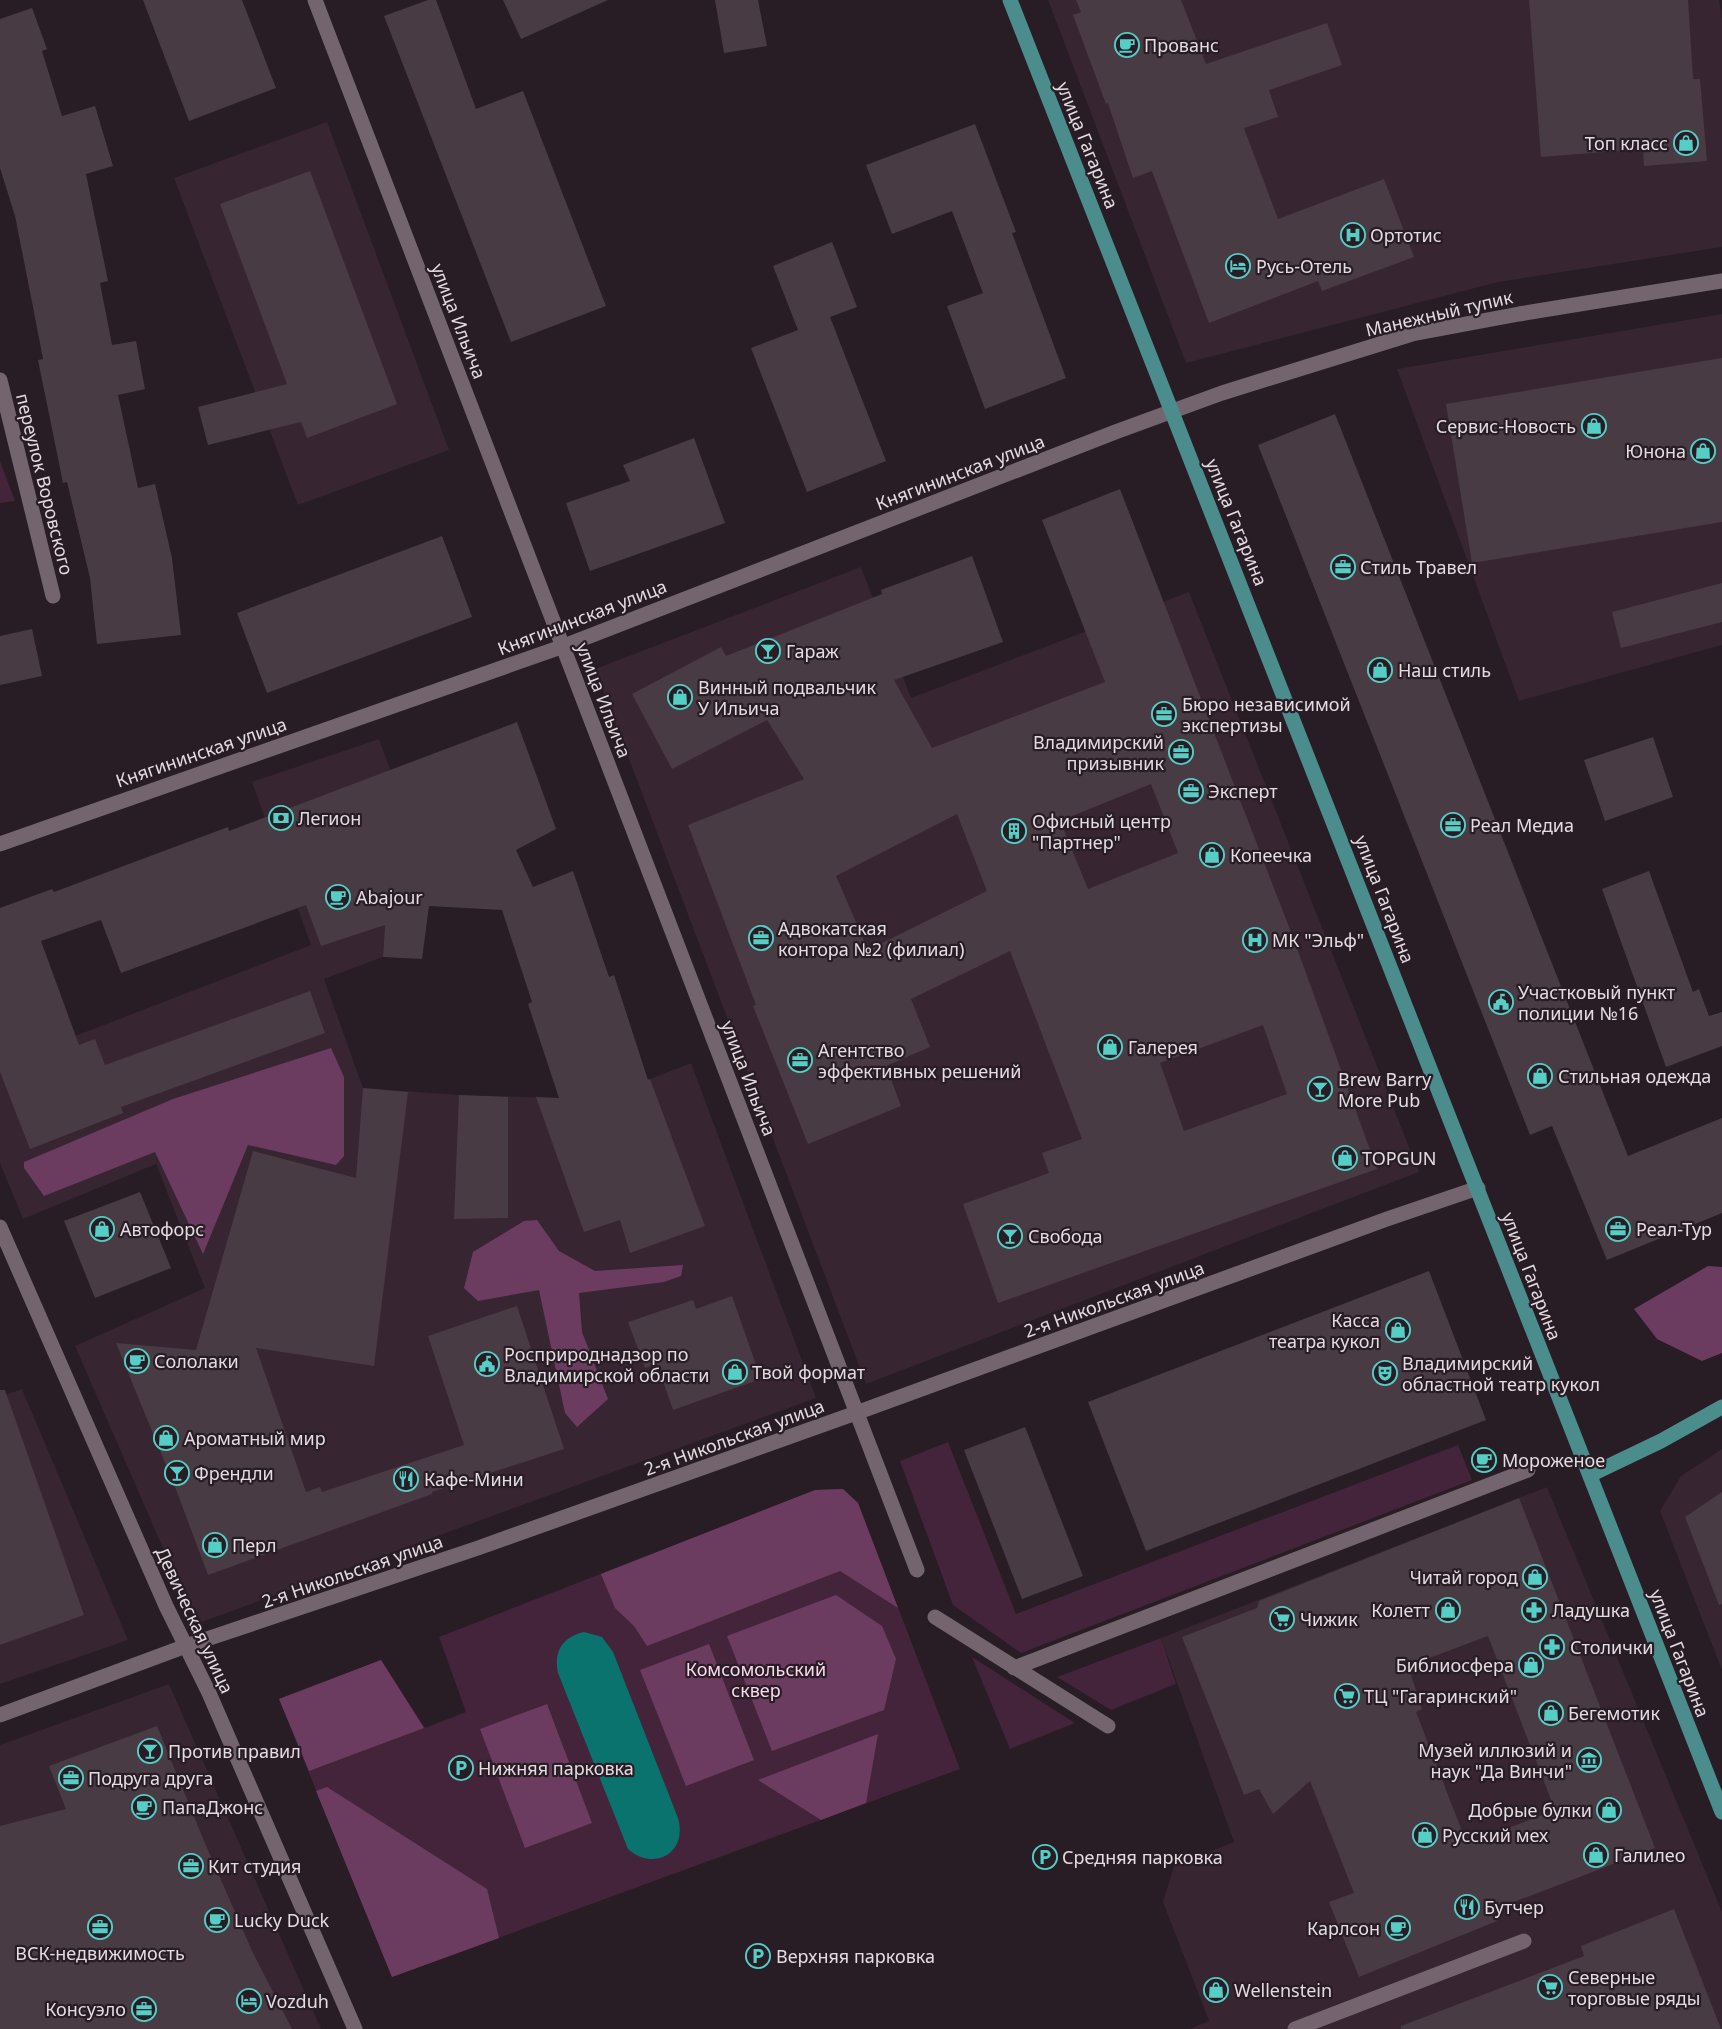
<svg xmlns="http://www.w3.org/2000/svg" width="1722" height="2029" viewBox="0 0 1722 2029" font-family="'Noto Sans',sans-serif">
<style>
.built{fill:#372532}
.green{fill:#43243b}
.forest{fill:#6c3c60}
.water{fill:#0b736e}
.building{fill:#493b44;fill-rule:evenodd}
.lines{fill:none;stroke-linecap:round;stroke-linejoin:round}
.street{stroke:#73646e;stroke-width:15}
.primary{stroke:#4b8c8c;stroke-width:15}
.labels{text-anchor:middle;dominant-baseline:central;stroke-width:4.5;stroke-linejoin:round;paint-order:stroke}
.poi-label{font-size:18px;fill:#e4dce1;stroke:#281c25;text-anchor:start}
.street-label{font-size:18px;fill:#e4dce1;stroke:#281c25}
.park-label{font-size:18px;fill:#f9d9ef;stroke:#281c25}
</style>
<rect width="100%" height="100%" fill="#281c25"/>
<!-- built -->
<path class="built" d="M1048,0H1719L1722,18V247L1498,282L1186,363Z
M327,122L449,450L298,505L174,178Z
M1722,314V645L1519,701L1397,369Z
M861,567L911,698L1189,592L1419,1172L866,1384L595,669Z
M379,739L426,868L385,925L383,957L324,979L363,1088L459,1095L586,1099L650,1079L691,1063L816,1398L196,1624L75,1346L205,1288L156,1164L23,1219L0,1163V1065L311,945L252,782Z
M22,1389L128,1640L0,1684V1397Z
M1722,1449V1670L1660,1511L1681,1476Z
M1547,1487L1722,1912V2029H1190L1209,2021L1163,1902L1174,1866L1234,1842L1161,1638Z
M169,1684L321,2029H0V1745Z"/>
<!-- green -->
<path class="green" d="M0,461L15,501L0,503Z
M948,1442L1016,1614L1458,1445L1472,1480L1021,1653L953,1605L900,1461Z
M843,1489L858,1503L960,1769L392,1977L279,1699L381,1660L425,1728L466,1712L439,1637L815,1490Z
M1161,1638L1176,1684L1111,1710L1057,1677Z
M972,1657L1075,1723L1010,1749Z"/>
<!-- forest -->
<path class="forest" d="M331,1048L344,1077V1156L336,1165L248,1145L203,1254L155,1152L44,1196L24,1168V1162L173,1099Z
M537,1220L559,1251L595,1271L683,1265L681,1276L664,1282L579,1293L582,1332L608,1399L577,1427L565,1413L539,1290L478,1301L464,1288L473,1252L524,1221Z
M1708,1266L1722,1267V1353L1702,1361L1657,1339L1634,1309Z
M843,1489L858,1503L898,1608L840,1571L647,1646L634,1626L615,1608L601,1574L815,1490Z
M836,1595L882,1626L896,1659L884,1710L772,1751L727,1636Z
M709,1644L754,1760L686,1786L640,1670Z
M381,1660L424,1728L309,1771L279,1699Z
M547,1704L592,1823L525,1848L480,1729Z
M878,1734L866,1803L821,1820L758,1780Z
M327,1787L487,1889L499,1938L392,1977L316,1791Z"/>
<!-- water -->
<path class="water" d="M584,1632L602,1637L613,1652L678,1818C688,1853 654,1872 628,1849L558,1673C553,1651 563,1637 584,1632Z"/>
<!-- building -->
<path class="building" d="M143,0H242L276,88L189,121Z
M428,0H436L476,109L523,91L606,306L511,342L384,16Z
M503,0H608L521,39Z
M715,0H758L767,46L724,53Z
M1076,0H1181L1206,64L1327,23L1342,65L1269,90L1278,117L1244,128L1278,219L1384,179L1414,257L1322,291L1318,281L1209,323L1152,171L1133,178L1108,103L1106,104L1073,15L1081,12Z
M1529,0H1688L1693,79H1700L1707,161L1644,166L1643,149L1541,157Z
M32,8L47,49L42,51L62,116L95,106L113,166L86,174L108,281L100,283L112,345L136,341L145,389L118,395L138,488L155,484L172,558L181,635L97,644L90,578L67,482L63,483L38,360L43,359L31,297L15,216L0,168V19Z
M975,124L1016,232L1012,233L1066,378L985,409L947,306L983,293L952,211L892,234L866,165Z
M310,171L397,404L307,438L301,422L208,445L198,407L287,384L220,204Z
M832,242L857,307L830,317L886,461L807,492L751,348L798,330L773,266Z
M1722,358V522L1472,563L1446,404Z
M1335,414L1628,1156L1722,1118V1213L1607,1260L1552,1126L1530,1135L1258,445Z
M694,438L725,523L590,571L566,503L630,481L623,465Z
M1120,489L1294,940L1377,1169L998,1303L963,1204L1049,1173L1042,1153L1082,1139L1010,951L911,999L930,1047L886,1066L901,1106L808,1144L753,1006L756,1005L688,825L804,779L767,720L672,769L632,694L721,647L726,656L882,594L881,590L972,556L1003,642L894,680L932,748L1105,682L1042,520ZM1151,784L1178,853L1088,889L1060,821ZM957,814L987,891L868,950L836,876ZM1263,1025L1287,1094L1184,1131L1160,1063Z
M442,536L472,617L267,693L237,613Z
M1722,583V622L1621,648L1612,612Z
M32,629L42,676L0,685V636Z
M517,722L556,829L516,850L533,887L573,871L609,977L614,975L648,1080L650,1079L705,1226L630,1253L620,1220L584,1232L536,1097L559,1098L528,1004L532,1002L502,910L429,906L422,959L383,957L385,925L321,946L306,905L121,973L101,920L41,941L79,1045L95,1039L105,1065L310,991L325,1033L121,1107L123,1113L30,1149L0,1072V908L52,889L54,892L228,827L229,831Z
M1653,737L1673,797L1605,821L1584,760Z
M1649,871L1693,992L1699,989L1709,1016L1722,1012V1046L1666,1067L1602,889Z
M363,1088L408,1092L374,1366L256,1348L306,1492L320,1487L322,1492L464,1445L428,1336L517,1306L564,1449L432,1492V1494L208,1575L177,1492L116,1343L196,1350L253,1151L356,1178Z
M459,1095L508,1097V1218L454,1219Z
M140,1192L171,1268L95,1298L64,1221Z
M1429,1271L1486,1420L1146,1551L1088,1402Z
M732,1296L761,1379L673,1410L657,1364L645,1368L628,1322L693,1300L696,1309Z
M0,1390H5L84,1615L0,1645Z
M1025,1427L1083,1576L1022,1599L964,1450Z
M1722,1492V1604L1719,1605L1685,1517Z
M1519,1498L1655,1848L1493,1910L1497,1921L1359,1977L1329,1902L1354,1893L1310,1781L1273,1814L1259,1789L1244,1795L1182,1637L1257,1608L1259,1601ZM1488,1636L1555,1810L1467,1844L1416,1712L1422,1709L1408,1666Z
M157,1726L204,1841L252,1951L292,2029H0V1826L66,1809L49,1766Z
M1674,1909L1721,2029H1401V2026L1584,1956L1581,1946Z"/>
<g class="lines">
<!-- street -->
<path class="street" d="M315,0L917,1570
M0,380L53,596
M0,844L564,646L1118,431L1222,393L1412,334L1519,314L1722,281
M0,1227L166,1606L209,1693L355,2029
M935,1617L1108,1726
M1014,1668L1528,1470
M0,1715L186,1646L478,1548L856,1413L1387,1219L1478,1188
M1295,2029L1524,1941"/>
<!-- primary -->
<path class="primary" d="M1010,0L1722,1812
M1590,1475L1661,1441L1722,1407"/>
</g>
<!-- icons -->
<defs>
<symbol id="cafe-ring" viewBox="-11 -11 22 22"><circle r="9.5" fill="#281c25" stroke="#55cec6" stroke-width="1.5"/><path d="M-5.5-4.5H6V0H3Q3 3.5 0 3.5H-2.5Q-5.5 3.5-5.5 0ZM3-3.2v2h1.7v-2ZM-6 4.5H4V6H-6Z" fill="#55cec6"/></symbol>
<symbol id="shop-ring" viewBox="-11 -11 22 22"><circle r="9.5" fill="#281c25" stroke="#55cec6" stroke-width="1.5"/><path d="M-5-2.5h2.3a2.7 3.5 0 0 1 5.4 0H5L5.5 6h-11ZM-1.5-2.5h3a1.5 2.3 0 0 0-3 0Z" fill="#55cec6"/></symbol>
<symbol id="hospital-ring" viewBox="-11 -11 22 22"><circle r="9.5" fill="#281c25" stroke="#55cec6" stroke-width="1.5"/><path d="M-5-5h3v3.5h4V-5h3V5h-3V1.5h-4V5h-3Z" fill="#55cec6"/></symbol>
<symbol id="hotel-ring" viewBox="-11 -11 22 22"><circle r="9.5" fill="#281c25" stroke="#55cec6" stroke-width="1.5"/><path d="M-6-4.5h1.5V1H6V5H4.5V3h-9V5H-6ZM-4 0a1.8 1.8 0 1 1 3.6 0ZM.5 0V-2.5h3Q6-2.5 6 0Z" fill="#55cec6"/></symbol>
<symbol id="office-ring" viewBox="-11 -11 22 22"><circle r="9.5" fill="#281c25" stroke="#55cec6" stroke-width="1.5"/><path d="M-6-3h4V-5.5h4V-3h4V5H-6ZM-1-4.5V-3h2v-1.5ZM-6 0V1H6V0Z" fill="#55cec6"/></symbol>
<symbol id="bar-ring" viewBox="-11 -11 22 22"><circle r="9.5" fill="#281c25" stroke="#55cec6" stroke-width="1.5"/><path d="M-6-5H6L.8 .8V4.5H3.5V6h-7V4.5H-.8V.8Z" fill="#55cec6"/></symbol>
<symbol id="bank-ring" viewBox="-11 -11 22 22"><circle r="9.5" fill="#281c25" stroke="#55cec6" stroke-width="1.5"/><path d="M-6-4H6V4H-6ZM0-2.3a2.3 2.3 0 1 0 0 4.6a2.3 2.3 0 1 0 0-4.6Z" fill="#55cec6"/></symbol>
<symbol id="building-ring" viewBox="-11 -11 22 22"><circle r="9.5" fill="#281c25" stroke="#55cec6" stroke-width="1.5"/><path d="M-4-6H4V6H1V3H-1V6H-4ZM-2.5-4.3h1.7v1.8h-1.7ZM.8-4.3h1.7v1.8H.8ZM-2.5-1h1.7V.8h-1.7ZM.8-1h1.7V.8H.8Z" fill="#55cec6"/></symbol>
<symbol id="civic-ring" viewBox="-11 -11 22 22"><circle r="9.5" fill="#281c25" stroke="#55cec6" stroke-width="1.5"/><path d="M-.6-6.5H3V-4.5H.6V-3L4-1V1h2V6H-6V1h2V-1L-.6-3ZM-1.2 2.5V6h2.4V2.5Z" fill="#55cec6"/></symbol>
<symbol id="theatre-ring" viewBox="-11 -11 22 22"><circle r="9.5" fill="#281c25" stroke="#55cec6" stroke-width="1.5"/><path d="M-5-5.5Q0-4 5-5.5V0Q5 5 0 6Q-5 5-5 0ZM-3.3-2.5H-1v1.5H-3.3ZM1-2.5H3.3v1.5H1ZM-2.8 1Q0 5.5 2.8 1Z" fill="#55cec6"/></symbol>
<symbol id="restaurant-ring" viewBox="-11 -11 22 22"><circle r="9.5" fill="#281c25" stroke="#55cec6" stroke-width="1.5"/><path d="M-5-6h1v4h1v-4h1v4h1v-4h1v5L-1.5 .5V6h-2V.5L-5-1ZM5-6V6H3V1.5H1.5Q1.5-4 5-6Z" fill="#55cec6"/></symbol>
<symbol id="pharmacy-ring" viewBox="-11 -11 22 22"><circle r="9.5" fill="#281c25" stroke="#55cec6" stroke-width="1.5"/><path d="M-2-6h4v4h4v4h-4v4h-4v-4h-4v-4h4Z" fill="#55cec6"/></symbol>
<symbol id="supermarket-ring" viewBox="-11 -11 22 22"><circle r="9.5" fill="#281c25" stroke="#55cec6" stroke-width="1.5"/><path d="M-6-5.5h2.5l.6 2H6L4.5 2H-2.5L-4.4-4H-6ZM-1.5 3.2a1.3 1.3 0 1 0 .1 0ZM3 3.2a1.3 1.3 0 1 0 .1 0Z" fill="#55cec6"/></symbol>
<symbol id="museum-ring" viewBox="-11 -11 22 22"><circle r="9.5" fill="#281c25" stroke="#55cec6" stroke-width="1.5"/><path d="M0-6L6-3V-2H-6V-3ZM-5-1h2V3h-2ZM-1-1h2V3h-2ZM3-1h2V3H3ZM-6 4H6V6H-6Z" fill="#55cec6"/></symbol>
<symbol id="parking-ring" viewBox="-11 -11 22 22"><circle r="9.5" fill="#281c25" stroke="#55cec6" stroke-width="1.5"/><path d="M-3.5-5.5H1a3.5 3.5 0 0 1 0 7H-1V5.5H-3.5ZM-1-3.4V-.6H.8a1.4 1.4 0 0 0 0-2.8Z" fill="#55cec6"/></symbol>
</defs>
<g fill-rule="evenodd">
<use href="#cafe-ring" x="1113" y="31" width="28" height="28"/>
<use href="#shop-ring" x="1672" y="129" width="28" height="28"/>
<use href="#hospital-ring" x="1339" y="221" width="28" height="28"/>
<use href="#hotel-ring" x="1224" y="252" width="28" height="28"/>
<use href="#shop-ring" x="1580" y="412" width="28" height="28"/>
<use href="#shop-ring" x="1689" y="437" width="28" height="28"/>
<use href="#office-ring" x="1329" y="553" width="28" height="28"/>
<use href="#bar-ring" x="754" y="637" width="28" height="28"/>
<use href="#shop-ring" x="1366" y="656" width="28" height="28"/>
<use href="#shop-ring" x="666" y="683" width="28" height="28"/>
<use href="#office-ring" x="1150" y="700" width="28" height="28"/>
<use href="#office-ring" x="1167" y="738" width="28" height="28"/>
<use href="#office-ring" x="1177" y="777" width="28" height="28"/>
<use href="#bank-ring" x="267" y="804" width="28" height="28"/>
<use href="#office-ring" x="1439" y="811" width="28" height="28"/>
<use href="#building-ring" x="1000" y="817" width="28" height="28"/>
<use href="#shop-ring" x="1198" y="841" width="28" height="28"/>
<use href="#cafe-ring" x="324" y="883" width="28" height="28"/>
<use href="#office-ring" x="747" y="924" width="28" height="28"/>
<use href="#hospital-ring" x="1241" y="926" width="28" height="28"/>
<use href="#civic-ring" x="1487" y="988" width="28" height="28"/>
<use href="#shop-ring" x="1096" y="1033" width="28" height="28"/>
<use href="#office-ring" x="786" y="1046" width="28" height="28"/>
<use href="#shop-ring" x="1526" y="1062" width="28" height="28"/>
<use href="#bar-ring" x="1306" y="1075" width="28" height="28"/>
<use href="#shop-ring" x="1331" y="1144" width="28" height="28"/>
<use href="#shop-ring" x="88" y="1215" width="28" height="28"/>
<use href="#office-ring" x="1604" y="1215" width="28" height="28"/>
<use href="#bar-ring" x="996" y="1222" width="28" height="28"/>
<use href="#shop-ring" x="1384" y="1316" width="28" height="28"/>
<use href="#cafe-ring" x="123" y="1347" width="28" height="28"/>
<use href="#civic-ring" x="473" y="1350" width="28" height="28"/>
<use href="#shop-ring" x="721" y="1358" width="28" height="28"/>
<use href="#theatre-ring" x="1371" y="1359" width="28" height="28"/>
<use href="#shop-ring" x="152" y="1424" width="28" height="28"/>
<use href="#cafe-ring" x="1470" y="1446" width="28" height="28"/>
<use href="#bar-ring" x="163" y="1459" width="28" height="28"/>
<use href="#restaurant-ring" x="392" y="1465" width="28" height="28"/>
<use href="#shop-ring" x="201" y="1531" width="28" height="28"/>
<use href="#shop-ring" x="1521" y="1563" width="28" height="28"/>
<use href="#shop-ring" x="1434" y="1596" width="28" height="28"/>
<use href="#pharmacy-ring" x="1520" y="1596" width="28" height="28"/>
<use href="#supermarket-ring" x="1268" y="1605" width="28" height="28"/>
<use href="#pharmacy-ring" x="1538" y="1633" width="28" height="28"/>
<use href="#shop-ring" x="1517" y="1651" width="28" height="28"/>
<use href="#supermarket-ring" x="1333" y="1682" width="28" height="28"/>
<use href="#shop-ring" x="1537" y="1699" width="28" height="28"/>
<use href="#bar-ring" x="136" y="1737" width="28" height="28"/>
<use href="#museum-ring" x="1575" y="1746" width="28" height="28"/>
<use href="#parking-ring" x="447" y="1754" width="28" height="28"/>
<use href="#office-ring" x="57" y="1764" width="28" height="28"/>
<use href="#cafe-ring" x="130" y="1793" width="28" height="28"/>
<use href="#shop-ring" x="1595" y="1796" width="28" height="28"/>
<use href="#shop-ring" x="1411" y="1821" width="28" height="28"/>
<use href="#shop-ring" x="1582" y="1841" width="28" height="28"/>
<use href="#parking-ring" x="1031" y="1843" width="28" height="28"/>
<use href="#office-ring" x="177" y="1852" width="28" height="28"/>
<use href="#restaurant-ring" x="1453" y="1893" width="28" height="28"/>
<use href="#cafe-ring" x="203" y="1906" width="28" height="28"/>
<use href="#office-ring" x="86" y="1913" width="28" height="28"/>
<use href="#cafe-ring" x="1384" y="1914" width="28" height="28"/>
<use href="#parking-ring" x="744" y="1942" width="28" height="28"/>
<use href="#supermarket-ring" x="1536" y="1973" width="28" height="28"/>
<use href="#shop-ring" x="1202" y="1976" width="28" height="28"/>
<use href="#hotel-ring" x="235" y="1987" width="28" height="28"/>
<use href="#office-ring" x="130" y="1995" width="28" height="28"/>
</g>
<g class="labels">
<!-- poi labels -->
<g class="poi-label">
<text x="1144" y="45">Прованс</text>
<text x="1668" y="143" text-anchor="end">Топ класс</text>
<text x="1370" y="235">Ортотис</text>
<text x="1256" y="266">Русь-Отель</text>
<text x="1576" y="426" text-anchor="end">Сервис-Новость</text>
<text x="1686" y="451" text-anchor="end">Юнона</text>
<text x="1360" y="567">Стиль Травел</text>
<text x="786" y="651">Гараж</text>
<text x="1398" y="670">Наш стиль</text>
<text x="698" y="687">Винный подвальчик<tspan x="698" dy="21">У Ильича</tspan></text>
<text x="1182" y="704">Бюро независимой<tspan x="1182" dy="21">экспертизы</tspan></text>
<text x="1164" y="742" text-anchor="end">Владимирский<tspan x="1164" dy="21">призывник</tspan></text>
<text x="1208" y="791">Эксперт</text>
<text x="298" y="818">Легион</text>
<text x="1032" y="821">Офисный центр<tspan x="1032" dy="21">"Партнер"</tspan></text>
<text x="1470" y="825">Реал Медиа</text>
<text x="1230" y="855">Копеечка</text>
<text x="356" y="897">Abajour</text>
<text x="778" y="928">Адвокатская<tspan x="778" dy="21">контора №2 (филиал)</tspan></text>
<text x="1272" y="940">МК "Эльф"</text>
<text x="1518" y="992">Участковый пункт<tspan x="1518" dy="21">полиции №16</tspan></text>
<text x="1128" y="1047">Галерея</text>
<text x="818" y="1050">Агентство<tspan x="818" dy="21">эффективных решений</tspan></text>
<text x="1558" y="1076">Стильная одежда</text>
<text x="1338" y="1079">Brew Barry<tspan x="1338" dy="21">More Pub</tspan></text>
<text x="1362" y="1158">TOPGUN</text>
<text x="120" y="1229">Автофорс</text>
<text x="1636" y="1229">Реал-Тур</text>
<text x="1028" y="1236">Свобода</text>
<text x="1380" y="1320" text-anchor="end">Касса<tspan x="1380" dy="21">театра кукол</tspan></text>
<text x="504" y="1354">Росприроднадзор по<tspan x="504" dy="21">Владимирской области</tspan></text>
<text x="154" y="1361">Сололаки</text>
<text x="1402" y="1363">Владимирский<tspan x="1402" dy="21">областной театр кукол</tspan></text>
<text x="752" y="1372">Твой формат</text>
<text x="184" y="1438">Ароматный мир</text>
<text x="1502" y="1460">Мороженое</text>
<text x="194" y="1473">Френдли</text>
<text x="424" y="1479">Кафе-Мини</text>
<text x="232" y="1545">Перл</text>
<text x="1518" y="1577" text-anchor="end">Читай город</text>
<text x="1430" y="1610" text-anchor="end">Колетт</text>
<text x="1552" y="1610">Ладушка</text>
<text x="1300" y="1619">Чижик</text>
<text x="1570" y="1647">Столички</text>
<text x="1514" y="1665" text-anchor="end">Библиосфера</text>
<text x="1364" y="1696">ТЦ "Гагаринский"</text>
<text x="1568" y="1713">Бегемотик</text>
<text x="1572" y="1750" text-anchor="end">Музей иллюзий и<tspan x="1572" dy="21">наук "Да Винчи"</tspan></text>
<text x="168" y="1751">Против правил</text>
<text x="478" y="1768">Нижняя парковка</text>
<text x="88" y="1778">Подруга друга</text>
<text x="162" y="1807">ПапаДжонс</text>
<text x="1592" y="1810" text-anchor="end">Добрые булки</text>
<text x="1442" y="1835">Русский мех</text>
<text x="1614" y="1855">Галилео</text>
<text x="1062" y="1857">Средняя парковка</text>
<text x="208" y="1866">Кит студия</text>
<text x="1484" y="1907">Бутчер</text>
<text x="234" y="1920">Lucky Duck</text>
<text x="1380" y="1928" text-anchor="end">Карлсон</text>
<text x="100" y="1953" text-anchor="middle">ВСК-недвижимость</text>
<text x="776" y="1956">Верхняя парковка</text>
<text x="1568" y="1977">Северные<tspan x="1568" dy="21">торговые ряды</tspan></text>
<text x="1234" y="1990">Wellenstein</text>
<text x="266" y="2001">Vozduh</text>
<text x="126" y="2009" text-anchor="end">Консуэло</text>
</g>
<!-- street labels -->
<g class="street-label">
<text transform="translate(1088 145) rotate(68)">улица Гагарина</text>
<text transform="translate(1439 313) rotate(-13)">Манежный тупик</text>
<text transform="translate(459 321) rotate(69)">улица Ильича</text>
<text transform="translate(960 472) rotate(-21)">Княгининская улица</text>
<text transform="translate(45 484) rotate(76)">переулок Воровского</text>
<text transform="translate(1237 522) rotate(68)">улица Гагарина</text>
<text transform="translate(582 617) rotate(-21)">Княгининская улица</text>
<text transform="translate(604 700) rotate(69)">улица Ильича</text>
<text transform="translate(201 752) rotate(-19)">Княгининская улица</text>
<text transform="translate(1385 899) rotate(69)">улица Гагарина</text>
<text transform="translate(749 1078) rotate(69)">улица Ильича</text>
<text transform="translate(1532 1276) rotate(69)">улица Гагарина</text>
<text transform="translate(1114 1299) rotate(-20)">2-я Никольская улица</text>
<text transform="translate(734 1437) rotate(-20)">2-я Никольская улица</text>
<text transform="translate(352 1571) rotate(-19)">2-я Никольская улица</text>
<text transform="translate(195 1620) rotate(65)">Девическая улица</text>
<text transform="translate(1680 1653) rotate(69)">улица Гагарина</text>
</g>
<!-- park labels -->
<g class="park-label">
<text x="756" y="1669">Комсомольский<tspan x="756" dy="21">сквер</tspan></text>
</g>
</g>
</svg>
